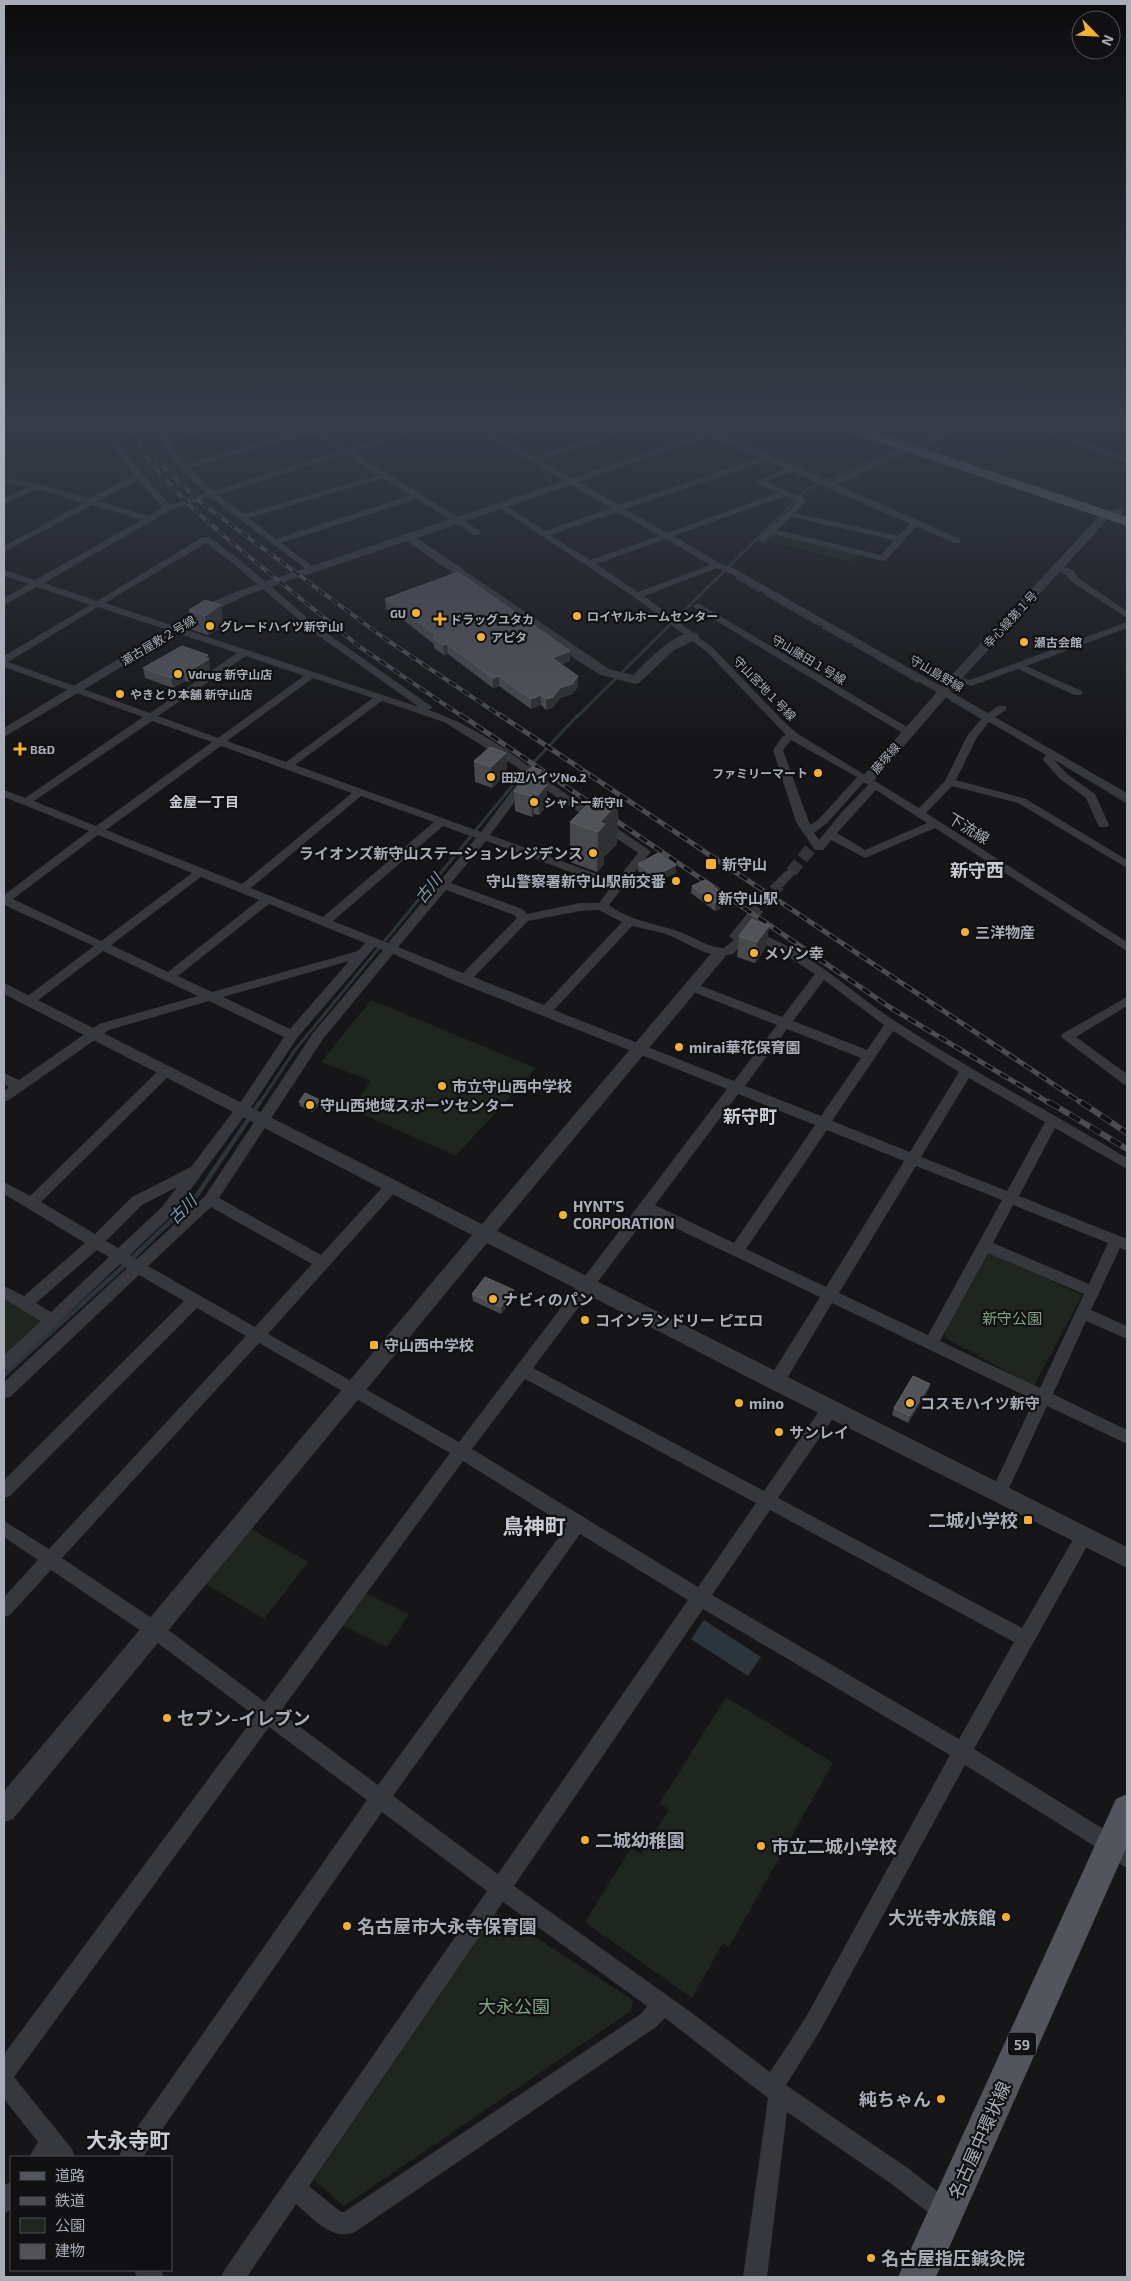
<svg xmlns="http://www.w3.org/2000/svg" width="1131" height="2281" viewBox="0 0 1131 2281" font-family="'Exo 2','Noto Sans JP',sans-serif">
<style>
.green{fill:#1e261f}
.water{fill:#2c353c}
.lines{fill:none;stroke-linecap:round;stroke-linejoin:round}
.stream-far2{stroke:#2c353c;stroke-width:2.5}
.stream-far1{stroke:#2c353c;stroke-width:3}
.stream{stroke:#2c353c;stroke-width:4.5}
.minor-tunnel{stroke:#333438;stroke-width:12;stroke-dasharray:12 5.5;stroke-linecap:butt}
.minor{fill:#37383d;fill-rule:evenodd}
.tertiary{fill:#37383d;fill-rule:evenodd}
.primary{fill:#53555c;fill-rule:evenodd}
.trunk{fill:#5b5e65;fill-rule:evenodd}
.rail-far2-casing{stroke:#4a4c52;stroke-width:4}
.rail-far1-casing{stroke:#4a4c52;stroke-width:5}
.rail-casing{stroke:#4a4c52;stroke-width:6}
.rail-far2{stroke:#111113;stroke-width:2.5;stroke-dasharray:8;stroke-linecap:butt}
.rail-far1{stroke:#111113;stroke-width:3;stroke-dasharray:9;stroke-linecap:butt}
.rail{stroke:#111113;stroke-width:4.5;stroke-dasharray:12;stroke-linecap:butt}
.wall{fill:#47494d}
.shaded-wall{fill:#2f3033}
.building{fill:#525359;stroke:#5f6168}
.poi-dot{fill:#f2b134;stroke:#111113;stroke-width:2}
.labels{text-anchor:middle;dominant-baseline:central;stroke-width:4.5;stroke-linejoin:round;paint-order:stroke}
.far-poi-label{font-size:12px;font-weight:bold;fill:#a8adb8;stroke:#111113;text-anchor:start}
.far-street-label{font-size:12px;fill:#a8adb8;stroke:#111113}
.far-neighbourhood-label{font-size:14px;font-weight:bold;fill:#c9ccd4;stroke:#111113}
.shield{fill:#111113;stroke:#7b7e86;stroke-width:1}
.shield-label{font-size:14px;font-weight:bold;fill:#a8adb8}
.street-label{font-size:15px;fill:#a8adb8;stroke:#111113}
.poi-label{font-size:15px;font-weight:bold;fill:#a8adb8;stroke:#111113;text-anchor:start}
.park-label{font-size:15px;fill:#7fa381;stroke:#111113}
.water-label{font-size:16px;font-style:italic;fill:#7f9bb3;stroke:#111113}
.quarter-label{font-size:18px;font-weight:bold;fill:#c9ccd4;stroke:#111113}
.near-poi-label{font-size:18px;font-weight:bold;fill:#a8adb8;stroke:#111113;text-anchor:start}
.near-park-label{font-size:18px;fill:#7fa381;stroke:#111113}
.near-street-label{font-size:18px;fill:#a8adb8;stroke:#111113}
.near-quarter-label{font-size:21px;font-weight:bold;fill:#c9ccd4;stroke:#111113}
</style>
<rect width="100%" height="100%" fill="#161618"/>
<!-- green -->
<path class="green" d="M773,534L859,555L853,562L766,541Z
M371,1000L536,1068L456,1156L351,1109L371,1081L321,1062Z
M987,1251L1082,1295L1034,1386L944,1337L950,1318Z
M4,1297L45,1322L4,1359Z
M251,1529L308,1562L264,1619L206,1584Z
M365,1593L409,1614L387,1647L339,1624Z
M726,1697L833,1763L729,1947L723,1943L692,1998L585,1922L631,1848L641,1854L669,1810L660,1803Z
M496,1912L633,2000L631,2011L344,2206L314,2180Z"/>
<!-- water -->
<path class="water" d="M704,1620L761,1657L748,1676L691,1639Z"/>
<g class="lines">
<!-- stream-far2 -->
<path class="stream-far2" d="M921,440L964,422
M737,578L759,591
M766,595L819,625
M823,628L849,642
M854,645L918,682
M951,700L980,717
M577,717L807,489L898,450"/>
<!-- stream-far1 -->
<path class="stream-far1" d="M978,715L982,718
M1067,766L1127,802
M259,1104L295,1050L518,779L578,715"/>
<!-- stream -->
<path class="stream" d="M131,1259L195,1198L260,1102
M4,1375L126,1264"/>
<!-- minor-tunnel -->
<path class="minor-tunnel" d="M791,872L818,840
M751,917L779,885"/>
<!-- minor -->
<path class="minor" d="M4,422H9L4,425Z
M51,422L71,424L87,422L72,429Z
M97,422H105L142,474L170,505L206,493L180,469L148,422H156L167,438L223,422H236L170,442L185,464L305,429L295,422H304L313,427L331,422H343L318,430L347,449L431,422H443L353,452L480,531V535H474L417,499L281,543L313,567L314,569L310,572L210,497L171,510L44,583L97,601L203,537H209L240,560L318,627L431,706L432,708L429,710C464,722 510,749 537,774L649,850L651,852L649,854L609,905C628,920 654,923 677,931C694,936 705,947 724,948L734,940L729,936L747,914H755L757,917L747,930C806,946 848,991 898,1023C973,1072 1051,1112 1127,1158V1169L1055,1128L1019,1196L1127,1239V1251L1120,1248L1091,1310L1127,1326V1339L1086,1321L1053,1394L1127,1430V1444L1047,1406L1004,1499L998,1501L992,1499L990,1494L1034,1400L832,1303L782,1387L776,1388L770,1387L768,1382L770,1377L820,1297L648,1215L533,1368L764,1491L824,1404L830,1402L836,1404L838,1409L836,1414L778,1498L1022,1628L1078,1531L1084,1528L1090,1531L1093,1536L1090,1541L974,1749L1118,1838L1121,1845L1118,1852L1111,1855L1104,1852L965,1765L820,2031L786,2085L909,2169L955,2205L958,2213L955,2221L947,2224L939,2221L893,2185L787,2112L767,2277H743L768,2098L665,2018L656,2027L355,2232C332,2242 313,2218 296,2204L247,2277H221L225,2269L487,1891L382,1812L143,2157H119L122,2149L367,1800L269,1727L14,2077L72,2149L75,2157H29L38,2142L4,2099V2054L255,1716L147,1635L51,1570L10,1615L4,1617V1597L38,1560L4,1537V1521L49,1549L246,1336L197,1308L10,1496L4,1498V1480L184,1301L139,1275L10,1397L4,1398V1382L127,1268L120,1264L10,1369L4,1370V1355L41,1321L4,1299V1286L24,1296L85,1243L4,1194V1182L30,1196L162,1067H172L174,1070L172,1073L41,1202L95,1234L132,1197L191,1167L244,1097L284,1037L209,1001L109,1030L9,1100L4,1102V1091L9,1087L4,1084V1073L19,1080L99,1024L198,996L103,951L33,1004H25L23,1001L25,998L94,946L4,905V895L89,831L4,797V790L25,798L143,717L4,667V656L90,605L37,587L4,605V598L29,584L4,576V570L35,580L142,520L92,505L4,552V546L84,503L37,489L4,504V499L28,487L4,482V478L39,484L90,499L134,475ZM311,433L340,451L213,491L189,468ZM345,454L378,475L244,514L218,495ZM383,478L411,495L276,539L249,518ZM138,480L163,507L148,516L98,501ZM206,543L234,564L312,631L419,707L105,603ZM98,607L237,653L150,713L8,662ZM246,656L304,676L218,738L158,716ZM313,678L373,698L286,762L227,741ZM382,701L444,722L517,767L529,778L638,853L616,881L490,835L525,788L531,786V782L517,784L481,832L295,765ZM152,721L212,742L96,826L34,801ZM221,746L352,793L242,884L106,830ZM361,796L434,822L323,917L251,888ZM443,826L476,838L388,943L333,921ZM98,835L192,873L101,941L13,899ZM486,841L611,887L599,903H580L527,914L522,909L451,883ZM201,877L259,900L168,972L111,945ZM446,890L514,915L517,918L463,973L398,947ZM269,904L365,943L358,951L212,992L178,976ZM599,910L622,922L544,1005L474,977L528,921L580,911ZM632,926C645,929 659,931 671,936C692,945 709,960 733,954L748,938L778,950L815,974L782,1017L696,984H688L686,987L688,990L777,1025L734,1081L554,1010ZM375,947L383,950L313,1033L205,1196L137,1259L130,1255L172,1215L254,1103L297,1038ZM393,954L460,983L727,1089L459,1442L268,1334L398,1189L400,1185L398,1181H388L321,1255L219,1198L323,1039ZM349,961L290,1029L223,997ZM824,980L884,1025L867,1050L793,1021ZM787,1029L861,1058L821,1116L745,1086ZM893,1031L959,1072L910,1152L832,1121ZM969,1078L1045,1122L1007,1191L921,1157ZM738,1094L815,1125L734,1243L655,1205ZM827,1130L904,1161L826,1287L746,1249ZM916,1166L1002,1200L928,1335L839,1293ZM177,1187L162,1207L118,1248L106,1241L142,1205ZM1013,1205L1108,1243L1089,1284L993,1243ZM211,1207L312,1264L255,1327L148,1266ZM97,1250L109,1257L51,1312L36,1303ZM988,1253L1084,1294L1040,1388L940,1341ZM259,1343L450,1453L265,1702L159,1623L62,1558ZM525,1379L756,1503L698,1587L472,1449ZM463,1461L567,1526L378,1785L280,1712ZM770,1510L1014,1642L959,1739L712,1595ZM580,1534L688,1600L498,1874L393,1796ZM703,1609L950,1755L806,2017L770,2072L692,2013L514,1886ZM503,1902L647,2006L642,2013L344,2212H341L309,2186Z
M463,422H473L499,437L547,422H559L505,440L534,457L643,422H655L540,460L619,505L759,458L709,436L685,422H695L960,539V543H954L917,526L886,560L883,561L773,534L765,542H759V538L797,502L785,496L673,536L720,563L737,570L988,713L998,706H1006V710L995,717L1127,793V800L1123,799L1054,760L1067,774L1095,794L1109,825L1107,827H1099L1086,798L1059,778L1044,761L1043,759L1046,755L989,722L977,737L956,780L1026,799L1127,860V868L1018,803L952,786L926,813L1127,942V951L935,828L865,858L831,840L823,850H815L796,822L773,750L783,736L786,735L707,652L634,597L495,505L502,503L545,531L611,508ZM766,461L785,469L756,482L778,493L667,533L625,509ZM792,472L910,524L898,536L795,513L805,503V499L767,482ZM618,512L659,536L590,560L550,535ZM791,517L894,540L881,555L777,530ZM666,539L710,565L638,592L596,564ZM717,568L731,574L982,718L967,736L945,781L919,808L798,734L784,722L713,648L644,596ZM791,740L857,777L819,819L810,825L783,750ZM864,782L868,785L841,813L819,840L814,833L827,823ZM876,790L927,823L865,850L837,833Z
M1019,422H1030L1127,458V463Z
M1058,565L1073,570L1078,578L1127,611V618L1072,582C1064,571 1061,575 1054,568Z
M698,603L912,730L913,732L908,735L904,734L695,608L693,606Z
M1127,622V628L1026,666L1082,691V695H1074L1018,669L971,686L950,679L955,676L970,680Z
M791,869L797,872L783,887H775L773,885C777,879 784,870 791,869Z
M1127,997V1006L1076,1037L1127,1074V1085L1122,1083L1061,1037L1062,1034Z
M11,2182V2210L4,2213V2185Z
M134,2270H161L164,2277H137Z"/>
<!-- tertiary -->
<path class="tertiary" d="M737,422H752L417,538L609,669L633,675C646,663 677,628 697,633L699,636L697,639L674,650L639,683L635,684L601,675L584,665L407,541L249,594L224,606L4,737V728L216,600L241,590Z
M966,422H979L831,487H823L822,485Z
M1119,508L1123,509V513L1110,517L968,672L872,783H862L860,780L862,777L960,666L1102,513Z
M719,949L724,950L727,954L724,958L497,1231L1127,1547V1568L769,1388L487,1243L13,1819L4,1822V1791L472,1235L4,994V983L482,1224L714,950Z
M1111,1833L1127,1841V1868L1102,1854L1099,1845L1102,1836Z"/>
<!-- primary -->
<path class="primary" d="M1127,1794V1846L936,2277H898L1116,1799Z"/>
<!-- trunk -->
<path class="trunk" d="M825,422H845L1127,517V526L827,425Z"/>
<defs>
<path id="rail-far2" d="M124,422L152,465L189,505L230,541L360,647L463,717
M156,460L199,501L384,638L502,717"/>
<path id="rail-far1" d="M461,715L891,1008L1051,1104
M500,715L1083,1104"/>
<path id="rail" d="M1049,1102L1127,1149
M1081,1102L1127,1133"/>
</defs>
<!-- rail-far2 casing -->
<use href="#rail-far2" class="rail-far2-casing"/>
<!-- rail-far1 casing -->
<use href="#rail-far1" class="rail-far1-casing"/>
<!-- rail casing -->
<use href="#rail" class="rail-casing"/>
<!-- rail-far2 -->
<use href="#rail-far2" class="rail-far2"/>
<!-- rail-far1 -->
<use href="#rail-far1" class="rail-far1"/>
<!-- rail -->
<use href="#rail" class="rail"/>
</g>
<!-- wall -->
<path class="wall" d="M385,599L570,651V661L561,664L578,676V687L572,694L560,698L553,707L546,710L541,705L531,709L499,686L493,688L448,654L444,655L434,648V644L397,615L386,609Z
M205,600L224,625L208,635L192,630L189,610Z
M208,655L210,669L189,682L185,681L173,688L145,678L143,668Z
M506,753L507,773L492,788L475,782L474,761Z
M542,770V774L547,775V805L539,815L534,814L532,817L515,811L514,791L522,782L521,776Z
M618,803L617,844L604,857V864L597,872L570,862V822Z
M638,864L676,873L655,883L638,871Z
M692,886L728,897V904L715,911L691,893Z
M769,926L766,947L755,963L737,957L739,936Z
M320,1100L321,1103L312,1112L300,1106L299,1102Z
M472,1294L514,1297L501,1314L473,1301Z
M930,1384L928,1391L908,1423L892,1415L894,1408Z"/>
<!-- shaded-wall -->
<path class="shaded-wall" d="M221,605L224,625L208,635L205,616Z
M447,644L448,654L444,655L443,645Z
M570,651V661L552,668V658Z
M208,655L210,669L189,682L187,672L203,658Z
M183,671L185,681L173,688L171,678Z
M499,676V686L493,688V678Z
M578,676V687L572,694L560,698L553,707L546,710V699L560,688Z
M541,695V705L531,709V699Z
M506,753L507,773L492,788L491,767Z
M542,770V790V780L547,775V805L539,815L538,795L539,773Z
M534,793V814L532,817L531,796Z
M618,803L617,844L604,857V864L597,872L598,832L600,822Z
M676,865V873L655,883V876Z
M728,897V904L715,911V903Z
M769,926L766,947L755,963L757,942Z
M320,1100L321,1103L312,1112V1108Z
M514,1290V1297L501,1314V1307Z
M930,1384L928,1391L908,1423L910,1416Z"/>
<!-- building -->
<path class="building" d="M458,572L570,651L552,658L578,676L572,684L560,688L553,697L546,699L541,695L531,699L499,676L493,678L447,644L443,645L433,638L437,636L396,605L385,599Z
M205,600L221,605L205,616L189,610Z
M182,646L208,655L203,658L209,659L187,672L183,671L171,678L143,668Z
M490,747L506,753L491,767L474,761Z
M532,767L542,770L539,773L547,775L542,780L547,782L545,784L547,785L538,795L534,793L531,796L514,791L526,777L521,776Z
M596,796L618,803L600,822L605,824L598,832L570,822Z
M658,853L676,865L655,876L638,864Z
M705,880L728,897L715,903L692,886Z
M752,919L769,926L757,942L739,936Z
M305,1093L320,1100L312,1108L299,1102Z
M485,1277L514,1290L501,1307L472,1294Z
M913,1376L930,1384L910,1416L894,1408Z"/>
<!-- sky -->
<linearGradient id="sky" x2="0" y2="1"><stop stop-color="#0c0c0d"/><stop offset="0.57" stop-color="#363c48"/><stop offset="1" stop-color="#363c48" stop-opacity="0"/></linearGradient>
<rect width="1131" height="741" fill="url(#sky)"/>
<!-- markers -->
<g class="poi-dot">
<circle cx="416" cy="613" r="5"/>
<circle cx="577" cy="616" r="5"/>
<path d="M437.5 611.5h5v5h5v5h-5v5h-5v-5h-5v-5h5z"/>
<circle cx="210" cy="626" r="5"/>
<circle cx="481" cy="637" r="5"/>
<circle cx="1024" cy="642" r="5"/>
<circle cx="178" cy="674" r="5"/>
<circle cx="120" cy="694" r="5"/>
<path d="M17.5 741.5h5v5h5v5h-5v5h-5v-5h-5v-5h5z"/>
<circle cx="818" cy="773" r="5"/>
<circle cx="491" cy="777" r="5"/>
<circle cx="534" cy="802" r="5"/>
<circle cx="593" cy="853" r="5"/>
<rect x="705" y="858" width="12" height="12" rx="2.5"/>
<circle cx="676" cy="881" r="5"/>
<circle cx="708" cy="898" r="5"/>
<circle cx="965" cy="932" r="5"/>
<circle cx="754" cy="953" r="5"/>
<circle cx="679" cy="1047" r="5"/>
<circle cx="442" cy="1086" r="5"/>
<circle cx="310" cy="1105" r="5"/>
<circle cx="563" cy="1215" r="5"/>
<circle cx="493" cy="1299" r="5"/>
<circle cx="585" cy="1320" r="5"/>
<rect x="369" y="1340" width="10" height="10" rx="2.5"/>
<circle cx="739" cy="1403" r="5"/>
<circle cx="910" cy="1403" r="5"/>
<circle cx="779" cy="1432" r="5"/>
<rect x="1023" y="1515" width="10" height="10" rx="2.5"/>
<circle cx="167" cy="1718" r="5"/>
<circle cx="585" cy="1840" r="5"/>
<circle cx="761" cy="1846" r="5"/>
<circle cx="1006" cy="1917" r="5"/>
<circle cx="347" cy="1926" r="5"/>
<circle cx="941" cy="2099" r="5"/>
<circle cx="871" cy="2258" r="5"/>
</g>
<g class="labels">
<!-- far-poi labels -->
<g class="far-poi-label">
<text x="406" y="613" text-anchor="end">GU</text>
<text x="587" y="616">ロイヤルホームセンター</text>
<text x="450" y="619">ドラッグユタカ</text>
<text x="220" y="626">グレードハイツ新守山I</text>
<text x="491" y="637">アピタ</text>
<text x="1034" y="642">瀬古会館</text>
<text x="188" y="674">Vdrug 新守山店</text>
<text x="130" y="694">やきとり本舗 新守山店</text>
<text x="30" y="749">B&amp;D</text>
<text x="808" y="773" text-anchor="end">ファミリーマート</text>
<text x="501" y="777">田辺ハイツNo.2</text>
<text x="544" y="802">シャトー新守II</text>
</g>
<!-- far-street labels -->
<g class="far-street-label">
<text transform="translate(1010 619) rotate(-47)">幸心線第１号</text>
<text transform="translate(158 640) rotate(-31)">瀬古屋敷２号線</text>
<text transform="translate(809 659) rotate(31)">守山藤田１号線</text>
<text transform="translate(937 673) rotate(30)">守山島野線</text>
<text transform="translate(765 688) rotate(46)">守山宮地１号線</text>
<text transform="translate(885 758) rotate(-49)">藤塚線</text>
</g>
<!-- far-neighbourhood labels -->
<g class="far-neighbourhood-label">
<text x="204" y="801">金屋一丁目</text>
</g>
<!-- shield labels -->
<rect class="shield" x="1008" y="2032.5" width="28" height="23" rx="4"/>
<g class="shield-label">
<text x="1022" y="2044">59</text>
</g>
<!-- street labels -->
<g class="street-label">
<text transform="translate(969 828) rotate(31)">下流線</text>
</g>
<!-- poi labels -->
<g class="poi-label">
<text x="583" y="853" text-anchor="end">ライオンズ新守山ステーションレジデンス</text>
<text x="722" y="864">新守山</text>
<text x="666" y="881" text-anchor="end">守山警察署新守山駅前交番</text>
<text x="718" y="898">新守山駅</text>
<text x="975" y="932">三洋物産</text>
<text x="764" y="953">メゾン幸</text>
<text x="689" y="1047">mirai華花保育園</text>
<text x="452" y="1086">市立守山西中学校</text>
<text x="320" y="1105">守山西地域スポーツセンター</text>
<text x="573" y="1206">HYNT'S<tspan x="573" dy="17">CORPORATION</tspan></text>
<text x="503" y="1299">ナビィのパン</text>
<text x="595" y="1320">コインランドリー ピエロ</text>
<text x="384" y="1345">守山西中学校</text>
<text x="749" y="1403">mino</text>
<text x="920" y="1403">コスモハイツ新守</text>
<text x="789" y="1432">サンレイ</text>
</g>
<!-- park labels -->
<g class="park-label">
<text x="1012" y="1318">新守公園</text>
</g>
<!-- water labels -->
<g class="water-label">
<text transform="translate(428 888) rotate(-51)">古川</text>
<text transform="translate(182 1209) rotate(-45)">古川</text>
</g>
<!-- quarter labels -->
<g class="quarter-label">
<text x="977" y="870">新守西</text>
<text x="750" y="1116">新守町</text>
</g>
<!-- near-poi labels -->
<g class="near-poi-label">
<text x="1018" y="1520" text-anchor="end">二城小学校</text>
<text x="177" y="1718">セブン-イレブン</text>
<text x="595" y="1840">二城幼稚園</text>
<text x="771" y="1846">市立二城小学校</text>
<text x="996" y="1917" text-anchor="end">大光寺水族館</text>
<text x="357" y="1926">名古屋市大永寺保育園</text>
<text x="931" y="2099" text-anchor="end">純ちゃん</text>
<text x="881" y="2258">名古屋指圧鍼灸院</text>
</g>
<!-- near-park labels -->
<g class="near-park-label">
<text x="514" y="2006">大永公園</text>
</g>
<!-- near-street labels -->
<g class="near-street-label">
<text transform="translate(979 2140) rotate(-66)">名古屋中環状線</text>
</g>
<!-- near-quarter labels -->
<g class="near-quarter-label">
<text x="534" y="1525">鳥神町</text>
<text x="128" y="2139">大永寺町</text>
</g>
</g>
<!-- border -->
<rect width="1131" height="2281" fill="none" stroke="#a8adb8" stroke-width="10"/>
<!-- legend -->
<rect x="10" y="2156" width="162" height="115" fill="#111113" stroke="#4d4f55"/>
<rect x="20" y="2172" width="25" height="8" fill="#53555c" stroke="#4d4f55"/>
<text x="55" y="2181" font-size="15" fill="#a8adb8">道路</text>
<rect x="20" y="2197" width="25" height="8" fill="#4a4c52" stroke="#4d4f55"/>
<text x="55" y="2206" font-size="15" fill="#a8adb8">鉄道</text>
<rect x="20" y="2218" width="25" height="15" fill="#1e261f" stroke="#4d4f55"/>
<text x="55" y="2231" font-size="15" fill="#a8adb8">公園</text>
<rect x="20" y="2244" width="25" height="15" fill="#525359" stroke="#4d4f55"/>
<text x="55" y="2256" font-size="15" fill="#a8adb8">建物</text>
<!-- north arrow -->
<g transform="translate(1096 35) rotate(114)"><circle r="24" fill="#111113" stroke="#4d4f55"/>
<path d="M0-4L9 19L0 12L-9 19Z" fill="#f2b134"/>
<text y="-8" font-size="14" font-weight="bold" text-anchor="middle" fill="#a8adb8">N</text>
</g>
</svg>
